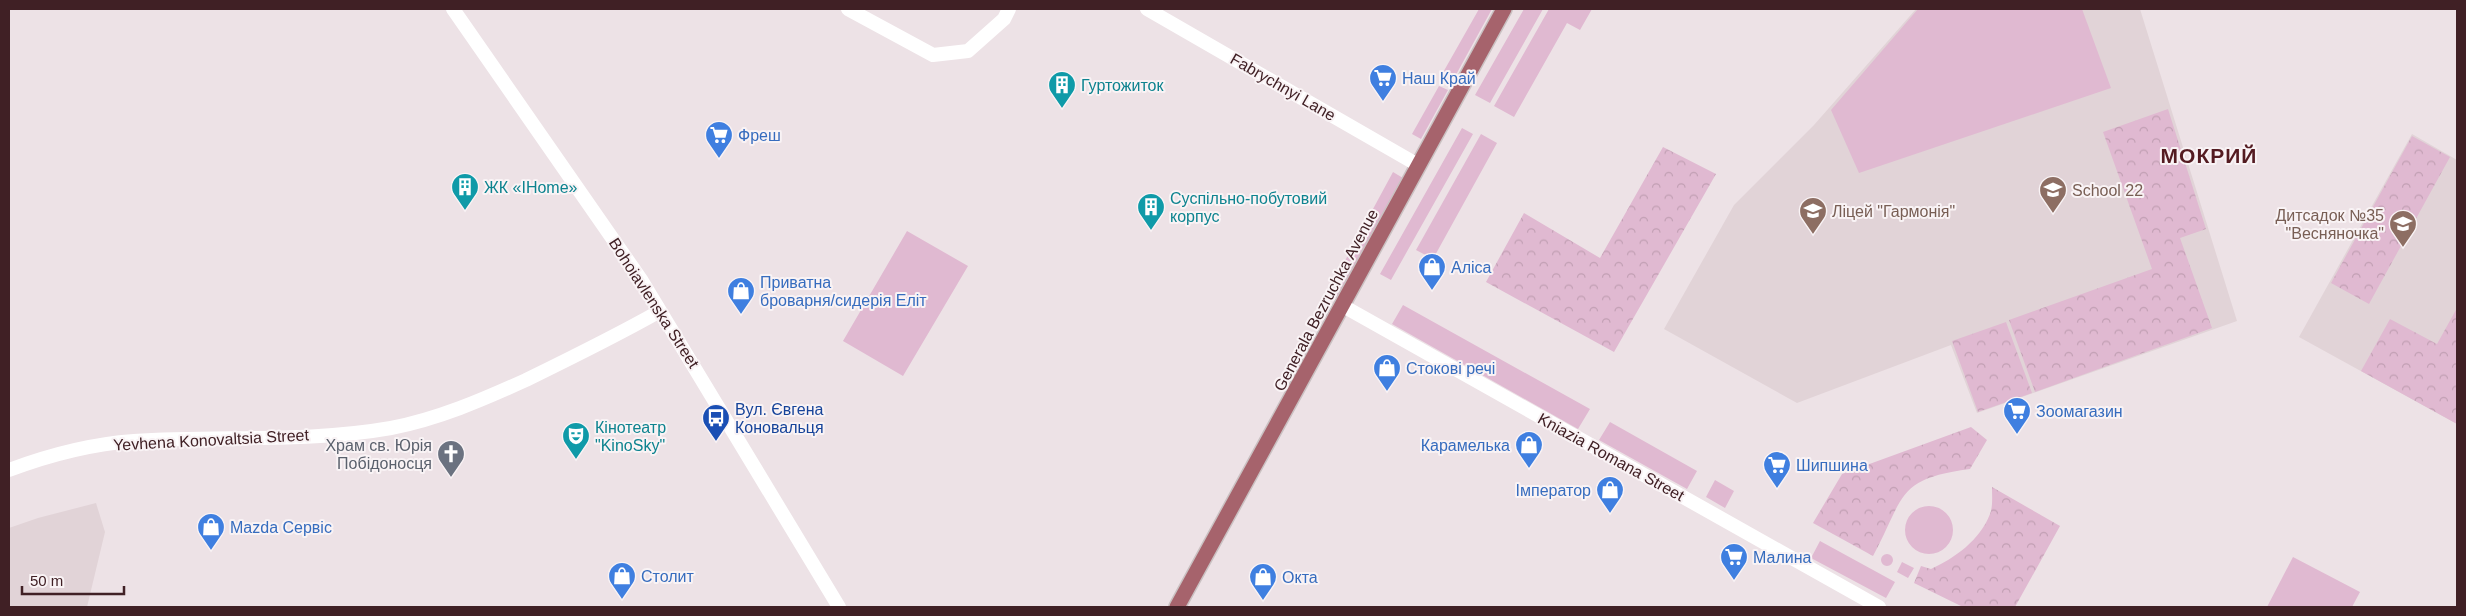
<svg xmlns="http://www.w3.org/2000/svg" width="2466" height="616" viewBox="0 0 2466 616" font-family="Arial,sans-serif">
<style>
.built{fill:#e1d3d7}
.green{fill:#e0b9d1}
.park{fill:url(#park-crowns)}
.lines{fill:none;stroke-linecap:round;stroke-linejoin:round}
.major-casing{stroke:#cac1c2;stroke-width:18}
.minor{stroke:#fff;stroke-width:14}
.major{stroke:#a6636c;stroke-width:15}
.labels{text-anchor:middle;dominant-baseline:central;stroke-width:4;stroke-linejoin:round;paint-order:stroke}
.shop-label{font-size:16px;fill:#366cbe;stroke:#f9f3f5;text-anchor:start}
.culture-label{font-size:16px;fill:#0d838f;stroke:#f9f3f5;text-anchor:start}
.street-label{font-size:16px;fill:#402025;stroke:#f9f3f5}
.education-label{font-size:16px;fill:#785e54;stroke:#f9f3f5;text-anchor:start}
.transit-label{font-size:16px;fill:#164399;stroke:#f9f3f5;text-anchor:start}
.worship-label{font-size:16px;fill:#5b616d;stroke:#f9f3f5;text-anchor:end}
.district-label{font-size:21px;font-weight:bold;letter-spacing:1px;fill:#541b21;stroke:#f9f3f5}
</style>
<defs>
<pattern id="park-crowns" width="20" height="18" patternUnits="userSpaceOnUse" patternTransform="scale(1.25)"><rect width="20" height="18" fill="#e0b9d1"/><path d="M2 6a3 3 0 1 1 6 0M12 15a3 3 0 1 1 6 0" fill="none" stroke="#c19fb3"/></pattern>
</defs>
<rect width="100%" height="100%" fill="#ede2e6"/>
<!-- built -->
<path class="built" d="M1916,9H2140L2237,321L1977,413L1951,345L1797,403L1664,329L1734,205L1814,125Z
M2412,134L2457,160V424L2299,337Z
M96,503L105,532L87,607H9V528L38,518Z"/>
<!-- green -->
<path class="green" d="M1479,9H1492L1452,82L1441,76Z
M1524,9H1543L1490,103L1475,95Z
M1549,9H1592L1580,30L1567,23L1514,117L1494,106Z
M1918,9H2082L2111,88L1859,173L1831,110Z
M1439,86L1448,90L1421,139L1412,134Z
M1462,128L1473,134L1391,280L1380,274Z
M1481,134L1497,143L1433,259L1416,250Z
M1393,172L1403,178L1337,299L1327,294Z
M907,231L968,266L903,376L843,341Z
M1403,305L1590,409L1578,429L1392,324Z
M1610,422L1697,471L1687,489L1599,440Z
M1715,480L1734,491L1725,508L1706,497Z
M1905 530a24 24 0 1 1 48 0a24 24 0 1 1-48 0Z
M1820,541L1895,582L1886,598L1811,558Z
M1881 560a6 6 0 1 1 12 0a6 6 0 1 1-12 0Z
M2293,557L2360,592L2352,607H2267Z
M1902,562L1914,568L1908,578L1897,572Z"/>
<!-- park -->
<path class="park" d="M2168,109L2206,229L2180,238L2212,328L2035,392L2009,320L2152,269L2103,132Z
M2412,136L2450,157L2369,304L2331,283Z
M1663,147L1716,174L1614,352L1486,282L1524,213L1600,258Z
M2457,308V424L2361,371L2390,319L2437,344Z
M2006,322L2032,393L1978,412L1952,341Z
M1971,427L1987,440L1970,469C1895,479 1905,497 1873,556L1813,523L1842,474Z
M1992,487L2060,526L2015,607H1963L1914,583L1921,566L1931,569C1955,558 1980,540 1990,514C1993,507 1992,495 1992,487Z"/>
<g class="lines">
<defs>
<path id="major" d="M1177,607L1504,9"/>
</defs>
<!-- major casing -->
<use href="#major" class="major-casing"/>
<!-- minor -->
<path class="minor" d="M453,9L642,281L839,607
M848,9L933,55L968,51L1004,19L1009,9
M1147,9L1418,165
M1343,306L1879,607
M9,470C49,455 91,444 134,441C219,435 306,443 391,428C438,419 482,400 526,380C571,358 616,336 660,311"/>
<!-- major -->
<use href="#major" class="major"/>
</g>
<!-- icons -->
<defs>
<symbol id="supermarket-pin" viewBox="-11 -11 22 30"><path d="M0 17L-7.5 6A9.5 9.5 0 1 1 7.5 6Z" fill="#3f7fe0" stroke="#f9f3f5"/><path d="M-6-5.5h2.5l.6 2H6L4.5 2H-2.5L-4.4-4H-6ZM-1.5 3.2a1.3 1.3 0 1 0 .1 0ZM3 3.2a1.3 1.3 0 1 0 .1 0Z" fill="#fff"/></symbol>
<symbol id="building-pin" viewBox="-11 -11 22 30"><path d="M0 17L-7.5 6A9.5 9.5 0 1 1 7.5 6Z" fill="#0f9aa8" stroke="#f9f3f5"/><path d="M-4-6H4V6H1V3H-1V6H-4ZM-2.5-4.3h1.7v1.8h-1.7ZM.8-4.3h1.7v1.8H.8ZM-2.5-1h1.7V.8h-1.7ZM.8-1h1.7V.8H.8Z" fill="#fff"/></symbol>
<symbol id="school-pin" viewBox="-11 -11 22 30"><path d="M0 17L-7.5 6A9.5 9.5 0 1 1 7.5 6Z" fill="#8d6e63" stroke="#f9f3f5"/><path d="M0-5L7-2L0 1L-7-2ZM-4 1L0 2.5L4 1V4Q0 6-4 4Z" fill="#fff"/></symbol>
<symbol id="shop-pin" viewBox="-11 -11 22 30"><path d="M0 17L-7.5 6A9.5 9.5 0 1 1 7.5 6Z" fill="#3f7fe0" stroke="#f9f3f5"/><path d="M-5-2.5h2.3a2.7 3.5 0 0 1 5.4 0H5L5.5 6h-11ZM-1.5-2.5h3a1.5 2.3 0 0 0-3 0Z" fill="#fff"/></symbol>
<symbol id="bus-pin" viewBox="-11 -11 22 30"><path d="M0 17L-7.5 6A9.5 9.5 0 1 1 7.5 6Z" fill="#1a4fb4" stroke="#f9f3f5"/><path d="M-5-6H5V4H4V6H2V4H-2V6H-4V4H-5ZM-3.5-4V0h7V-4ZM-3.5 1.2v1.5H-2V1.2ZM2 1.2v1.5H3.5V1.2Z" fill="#fff"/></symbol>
<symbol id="theatre-pin" viewBox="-11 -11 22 30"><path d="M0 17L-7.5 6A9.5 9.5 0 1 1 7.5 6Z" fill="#0f9aa8" stroke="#f9f3f5"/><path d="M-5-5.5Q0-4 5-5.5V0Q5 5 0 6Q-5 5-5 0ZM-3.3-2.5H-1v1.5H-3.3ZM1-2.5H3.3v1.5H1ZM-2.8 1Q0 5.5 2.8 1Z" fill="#fff"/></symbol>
<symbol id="church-pin" viewBox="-11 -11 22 30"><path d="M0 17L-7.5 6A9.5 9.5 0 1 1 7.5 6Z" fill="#6b7280" stroke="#f9f3f5"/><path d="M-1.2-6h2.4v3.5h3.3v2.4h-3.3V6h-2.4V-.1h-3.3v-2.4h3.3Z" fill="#fff"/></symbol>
</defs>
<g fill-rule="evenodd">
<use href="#supermarket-pin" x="1367" y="62" width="32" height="43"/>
<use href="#building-pin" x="1046" y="69" width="32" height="43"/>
<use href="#supermarket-pin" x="703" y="119" width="32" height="43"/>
<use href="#building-pin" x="449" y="171" width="32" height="43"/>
<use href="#school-pin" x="2037" y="174" width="32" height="43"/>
<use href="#building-pin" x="1135" y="191" width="32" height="43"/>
<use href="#school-pin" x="1797" y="195" width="32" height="43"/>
<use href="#school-pin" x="2387" y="208" width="32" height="43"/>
<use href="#shop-pin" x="1416" y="251" width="32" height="43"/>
<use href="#shop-pin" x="725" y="275" width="32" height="43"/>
<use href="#shop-pin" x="1371" y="352" width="32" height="43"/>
<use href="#supermarket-pin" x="2001" y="395" width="32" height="43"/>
<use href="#bus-pin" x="700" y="402" width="32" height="43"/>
<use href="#theatre-pin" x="560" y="420" width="32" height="43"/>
<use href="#shop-pin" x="1513" y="429" width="32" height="43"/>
<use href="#church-pin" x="435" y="438" width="32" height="43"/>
<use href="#supermarket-pin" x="1761" y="449" width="32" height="43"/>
<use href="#shop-pin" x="1594" y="474" width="32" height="43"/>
<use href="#shop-pin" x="195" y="511" width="32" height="43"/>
<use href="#supermarket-pin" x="1718" y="541" width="32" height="43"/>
<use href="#shop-pin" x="606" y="560" width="32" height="43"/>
<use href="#shop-pin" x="1247" y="561" width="32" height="43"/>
</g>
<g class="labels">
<!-- shop labels -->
<g class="shop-label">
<text x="1402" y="78">Наш Край</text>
<text x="738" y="135">Фреш</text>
<text x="1451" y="267">Аліса</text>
<text x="760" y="282">Приватна<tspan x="760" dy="18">броварня/сидерія Еліт</tspan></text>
<text x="1406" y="368">Стокові речі</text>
<text x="2036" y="411">Зоомагазин</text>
<text x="1510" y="445" text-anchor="end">Карамелька</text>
<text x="1796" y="465">Шипшина</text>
<text x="1591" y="490" text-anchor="end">Імператор</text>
<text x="230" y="527">Mazda Сервіс</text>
<text x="1753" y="557">Малина</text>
<text x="641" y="576">Столит</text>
<text x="1282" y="577">Окта</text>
</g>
<!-- culture labels -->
<g class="culture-label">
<text x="1081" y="85">Гуртожиток</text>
<text x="484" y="187">ЖК «IHome»</text>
<text x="1170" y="198">Суспільно-побутовий<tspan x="1170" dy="18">корпус</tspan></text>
<text x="595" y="427">Кінотеатр<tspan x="595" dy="18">"KinoSky"</tspan></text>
</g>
<!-- street labels -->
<g class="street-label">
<text transform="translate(1283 87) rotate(30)">Fabrychnyi Lane</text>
<text transform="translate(1326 300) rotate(-62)">Generala Bezruchka Avenue</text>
<text transform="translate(654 303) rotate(57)">Bohoiavlenska Street</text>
<text transform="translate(211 440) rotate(-3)">Yevhena Konovaltsia Street</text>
<text transform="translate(1611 457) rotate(29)">Kniazia Romana Street</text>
</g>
<!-- education labels -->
<g class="education-label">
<text x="2072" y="190">School 22</text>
<text x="1832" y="211">Ліцей "Гармонія"</text>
<text x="2384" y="215" text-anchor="end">Дитсадок №35<tspan x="2384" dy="18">"Весняночка"</tspan></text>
</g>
<!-- transit labels -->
<g class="transit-label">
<text x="735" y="409">Вул. Євгена<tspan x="735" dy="18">Коновальця</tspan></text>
</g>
<!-- worship labels -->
<g class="worship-label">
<text x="432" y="445">Храм св. Юрія<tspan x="432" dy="18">Побідоносця</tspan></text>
</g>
<!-- district labels -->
<g class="district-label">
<text x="2209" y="155">МОКРИЙ</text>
</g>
</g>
<!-- border -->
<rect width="2466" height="616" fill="none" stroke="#402025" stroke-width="20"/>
<!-- scale -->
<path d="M22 586v8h102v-8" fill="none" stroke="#402025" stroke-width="2.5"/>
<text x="30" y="586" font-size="15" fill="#402025" stroke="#f9f3f5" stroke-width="4" paint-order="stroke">50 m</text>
</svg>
